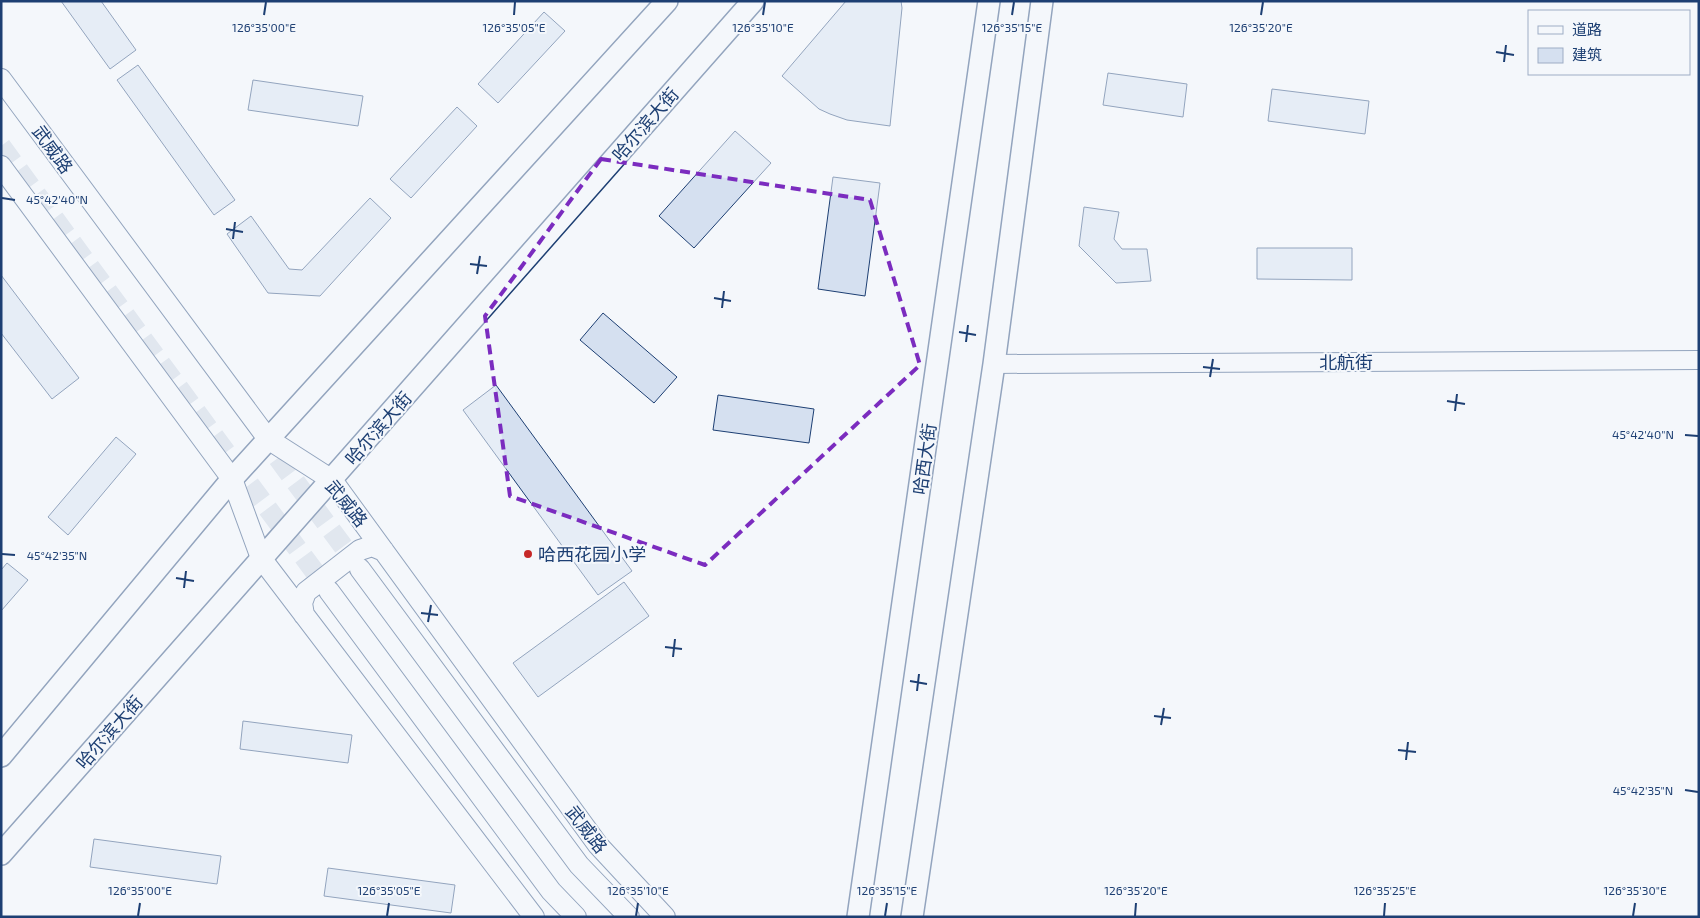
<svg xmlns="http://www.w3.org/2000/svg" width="1700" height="918" viewBox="0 0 1700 918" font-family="'Exo 2','Noto Sans SC',sans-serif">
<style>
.building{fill:#d5e0f0;stroke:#1d3f73}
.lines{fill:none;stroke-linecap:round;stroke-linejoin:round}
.secondary-tunnel{stroke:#c9d2e0;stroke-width:20;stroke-dasharray:20 10;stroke-linecap:butt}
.tertiary-casing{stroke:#1d3f73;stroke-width:20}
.secondary-casing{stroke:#1d3f73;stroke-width:22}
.primary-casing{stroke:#1d3f73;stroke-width:24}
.tertiary{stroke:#f4f7fb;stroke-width:18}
.secondary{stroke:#f4f7fb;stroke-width:20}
.primary{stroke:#f4f7fb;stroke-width:21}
.marked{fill:none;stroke:#7b2cbf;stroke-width:4;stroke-dasharray:10 6;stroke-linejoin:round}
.ticks{fill:none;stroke:#1d3f73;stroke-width:2}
.poi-dot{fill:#c62828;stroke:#f4f7fb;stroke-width:2}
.labels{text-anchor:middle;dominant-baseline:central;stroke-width:4;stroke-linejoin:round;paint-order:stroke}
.street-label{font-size:18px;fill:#1d3f73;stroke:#f4f7fb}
.poi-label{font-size:18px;fill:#1d3f73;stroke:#f4f7fb;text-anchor:start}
.ticks-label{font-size:12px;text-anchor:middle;fill:#1d3f73;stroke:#f4f7fb;stroke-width:4;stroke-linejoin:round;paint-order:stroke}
</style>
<rect width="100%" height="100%" fill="#f4f7fb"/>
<!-- building -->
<path class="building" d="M61,1H101L136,50L110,69Z
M846,1H901L902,8L890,126L847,120L830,114L819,109L782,76Z
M544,12L565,31L498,103L478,84Z
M138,65L235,200L214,215L117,80Z
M1108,73L1187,84L1183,117L1103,105Z
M253,80L363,96L358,126L248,110Z
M1272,89L1369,101L1365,134L1268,121Z
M457,107L477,126L411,198L390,179Z
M735,131L771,163L694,248L659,216Z
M833,177L880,183L865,296L818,289Z
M370,198L391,218L320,296L268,293L227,234L251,216L289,269L302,270Z
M1084,207L1119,212L1114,239L1122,249H1147L1151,281L1116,283L1079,246Z
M1257,248H1352V280L1257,279Z
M1,275L79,378L52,399L1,333Z
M603,313L677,377L654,403L580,340Z
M496,385L632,571L598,595L463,410Z
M718,395L814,409L809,443L713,430Z
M116,437L136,454L68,535L48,517Z
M7,563L28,580L1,611V570Z
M624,582L649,616L538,697L513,663Z
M243,721L352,735L348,763L240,749Z
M94,839L221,856L217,884L90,867Z
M328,868L455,885L451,913L324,896Z"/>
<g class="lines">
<!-- secondary-tunnel -->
<path class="secondary-tunnel" d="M1,146L239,470L329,591
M260,434L360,569"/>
<defs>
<path id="tertiary" d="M994,364L1699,360"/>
<path id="secondary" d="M1,79L268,439L332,480L598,845L665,917
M1,166L232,479L261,558L534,917
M360,569L579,865L629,917
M329,591L551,891L576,917
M304,615L302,603L306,592L360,550L372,546L384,551"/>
<path id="primary" d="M1,756L232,479L667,1
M1,854L753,1
M858,917L989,1
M912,917L994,364L1042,1"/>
</defs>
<!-- tertiary casing -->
<use href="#tertiary" class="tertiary-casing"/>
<!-- secondary casing -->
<use href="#secondary" class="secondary-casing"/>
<!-- primary casing -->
<use href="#primary" class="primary-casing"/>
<!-- tertiary -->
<use href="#tertiary" class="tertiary"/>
<!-- secondary -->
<use href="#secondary" class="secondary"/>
<!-- primary -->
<use href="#primary" class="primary"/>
</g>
<!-- marked area -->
<path d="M0 0H1700V918H0ZM601,159L870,200L920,365L705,565L510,496L485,316Z" fill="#f4f7fb" fill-opacity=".55" fill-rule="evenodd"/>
<path class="marked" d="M601,159L870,200L920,365L705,565L510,496L485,316Z"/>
<!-- ticks -->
<path class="ticks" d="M264,15L266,2M514,15L515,2M763,15L765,2M1012,15L1014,2M1261,15L1263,2M1496,52L1514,55M1504,62L1506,45M2,198L15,200M226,229L243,232M233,239L235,222M470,264L487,266M477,274L480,256M714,298L731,301M722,308L724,291M959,332L976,335M966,342L968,325M1203,367L1220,369M1210,377L1213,359M1447,401L1465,404M1455,411L1457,394M1685,435L1698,436M2,554L15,555M176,578L194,581M184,588L186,571M421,613L438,615M428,622L431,605M665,647L682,649M673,657L675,639M910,681L927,684M917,691L919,674M1154,716L1171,718M1161,725L1164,708M1398,750L1416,752M1406,760L1408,742M1685,790L1698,792M138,916L140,903M387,916L389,903M636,916L638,903M885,916L887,903M1135,916L1136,903M1384,916L1385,903M1633,916L1635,903"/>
<!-- markers -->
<circle class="poi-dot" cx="528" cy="554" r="5"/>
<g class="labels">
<!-- street labels -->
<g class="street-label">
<text transform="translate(645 124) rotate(-49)">哈尔滨大街</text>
<text transform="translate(53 149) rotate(54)">武威路</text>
<text x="1346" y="362">北航街</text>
<text transform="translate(378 428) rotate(-49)">哈尔滨大街</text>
<text transform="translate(924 459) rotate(-82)">哈西大街</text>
<text transform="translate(347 503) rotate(51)">武威路</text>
<text transform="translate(109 732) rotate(-49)">哈尔滨大街</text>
<text transform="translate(587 829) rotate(52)">武威路</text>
</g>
<!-- poi labels -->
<g class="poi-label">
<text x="538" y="554">哈西花园小学</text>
</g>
</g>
<g class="ticks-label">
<text x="264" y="32">126°35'00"E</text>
<text x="514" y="32">126°35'05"E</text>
<text x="763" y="32">126°35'10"E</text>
<text x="1012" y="32">126°35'15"E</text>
<text x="1261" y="32">126°35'20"E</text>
<text x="57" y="204">45°42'40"N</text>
<text x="1643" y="439">45°42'40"N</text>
<text x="57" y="560">45°42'35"N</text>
<text x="1643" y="795">45°42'35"N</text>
<text x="140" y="895">126°35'00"E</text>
<text x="389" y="895">126°35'05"E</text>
<text x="638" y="895">126°35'10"E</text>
<text x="887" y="895">126°35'15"E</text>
<text x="1136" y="895">126°35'20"E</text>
<text x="1385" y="895">126°35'25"E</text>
<text x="1635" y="895">126°35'30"E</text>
</g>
<!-- border -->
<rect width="1700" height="918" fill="none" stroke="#1d3f73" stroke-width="5"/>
<!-- legend -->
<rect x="1528" y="10" width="162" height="65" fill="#f4f7fb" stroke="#9eadc5"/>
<rect x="1538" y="26" width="25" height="8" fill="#f4f7fb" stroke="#9eadc5"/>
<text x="1572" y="35" font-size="15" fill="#1d3f73">道路</text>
<rect x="1538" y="48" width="25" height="15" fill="#d5e0f0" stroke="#9eadc5"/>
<text x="1572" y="60" font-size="15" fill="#1d3f73">建筑</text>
</svg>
